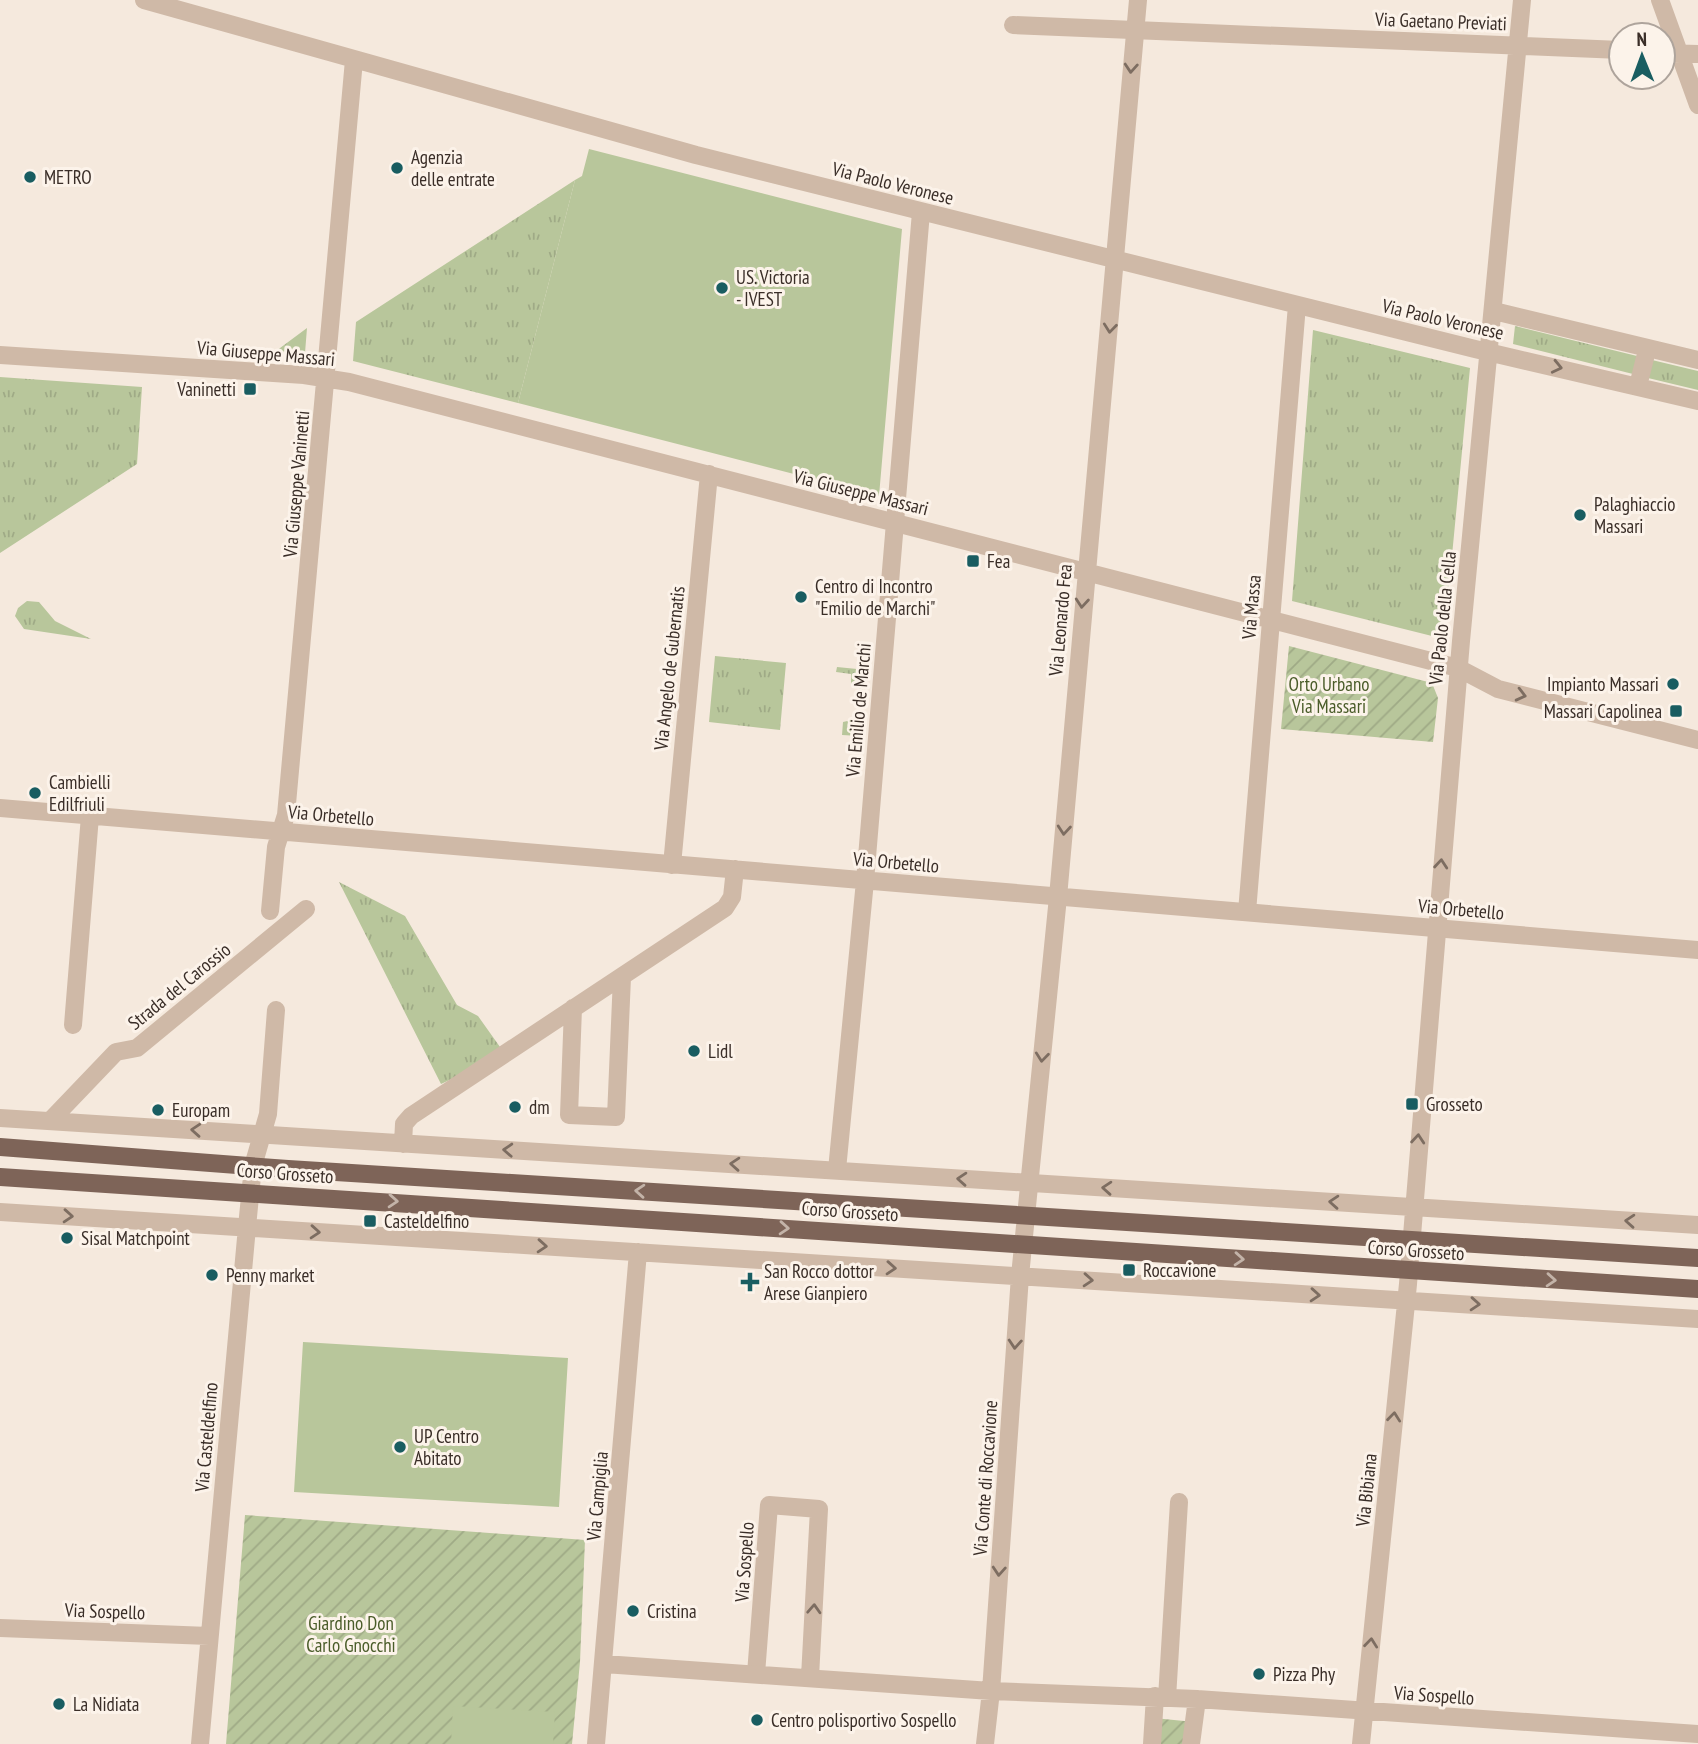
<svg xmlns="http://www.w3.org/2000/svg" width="1698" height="1744" viewBox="0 0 1698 1744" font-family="'PT Sans Narrow',sans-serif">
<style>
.grass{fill:url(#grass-tufts)}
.garden{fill:url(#garden-furrows)}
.pitch{fill:#b8c69b}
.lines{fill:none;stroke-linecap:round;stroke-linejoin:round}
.minor{stroke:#cfb9a7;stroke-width:18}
.major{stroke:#7e6458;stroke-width:18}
.oneway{stroke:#7d6d61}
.oneway2{stroke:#c3b3a8}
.poi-dot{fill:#195d61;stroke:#fcf3ea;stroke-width:2.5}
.labels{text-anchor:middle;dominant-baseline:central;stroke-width:6;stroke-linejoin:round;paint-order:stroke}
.street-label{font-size:19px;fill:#3a2e28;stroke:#fcf3ea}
.poi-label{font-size:19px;fill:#3a2e28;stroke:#fcf3ea;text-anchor:start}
.park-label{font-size:19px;fill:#4a5c29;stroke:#fcf3ea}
</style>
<defs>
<pattern id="grass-tufts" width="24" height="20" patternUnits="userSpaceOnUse" patternTransform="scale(1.75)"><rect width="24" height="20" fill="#b8c69b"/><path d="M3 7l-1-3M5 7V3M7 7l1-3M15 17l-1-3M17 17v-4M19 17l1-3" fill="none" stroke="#9faa86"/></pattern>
<pattern id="garden-furrows" width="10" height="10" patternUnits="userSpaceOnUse" patternTransform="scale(1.75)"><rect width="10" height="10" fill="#b8c69b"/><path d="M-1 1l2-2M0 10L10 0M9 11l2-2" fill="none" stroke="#9faa86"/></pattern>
</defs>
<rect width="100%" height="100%" fill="#f5e9dd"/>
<!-- grass -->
<path class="grass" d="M575,180L518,403L353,361L356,322Z
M1515,326L1637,356L1633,374L1513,344Z
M307,328L305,353L276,351Z
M1313,330L1470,368L1444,639L1292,601Z
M1652,360L1698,371V390L1648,378Z
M0,377L142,387L137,464L0,553Z
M27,601L39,602L55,621L91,639L24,629L15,616L18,608Z
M715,656L786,663L780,730L709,722Z
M837,667L857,669L864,677L862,695L859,688L851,686V674L836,672Z
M861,713L859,736L842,735L843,722L856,719Z
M339,882L405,916L457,1005L478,1016L505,1054L441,1084Z"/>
<!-- garden -->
<path class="garden" d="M1289,646L1432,683L1438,698L1433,742L1281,729Z
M245,1515L585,1540L580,1662L572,1744H226Z
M1154,1718L1194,1722L1191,1744H1152Z"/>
<!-- pitch -->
<path class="pitch" d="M589,149L902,229L879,496L518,403L575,180L582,176Z
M303,1342L568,1358L559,1507L294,1492Z
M453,1706L555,1712L553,1744H451Z"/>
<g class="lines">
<!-- minor -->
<path class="minor" d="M144,0L696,155L1475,349L1698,401
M1660,0L1698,105
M1013,25L1621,50
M1663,53L1698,54
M1494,311L1698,360
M0,355L304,375L349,382L1458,668L1498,689L1698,740
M1638,386L1647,350
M0,808L1698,950
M672,865L709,474
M270,911L276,847L286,815L354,60
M1247,912L1297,305
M573,1008L569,1115L616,1117L622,977
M73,1025L90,816
M0,1118L1698,1225
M50,1121L116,1052L137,1048L306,909
M403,1144L404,1124L411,1116L725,908L732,897L735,869
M837,1170L865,881L921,212
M0,1212L1698,1319
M0,1628L209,1636
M604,1664L991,1691L1197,1699L1698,1734
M756,1674L769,1505L819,1509L810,1677
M1167,1698L1179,1502
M200,1744L247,1227L253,1166L268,1114L276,1010
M596,1744L638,1252
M985,1744L991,1691L1020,1276L1058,897L1138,0
M1152,1744L1155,1696
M1191,1744L1197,1699
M1361,1744L1408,1284L1461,641L1522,0"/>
<!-- major -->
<path class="major" d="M0,1147L288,1169L1698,1258
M0,1177L1698,1289"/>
</g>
<!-- one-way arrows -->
<defs><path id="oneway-chevron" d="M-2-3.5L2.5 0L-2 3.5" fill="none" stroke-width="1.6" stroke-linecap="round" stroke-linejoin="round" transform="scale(1.75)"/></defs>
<g class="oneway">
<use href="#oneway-chevron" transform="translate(1131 68) rotate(94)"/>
<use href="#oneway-chevron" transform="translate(1110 328) rotate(96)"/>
<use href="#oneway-chevron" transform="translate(1557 367) rotate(13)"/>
<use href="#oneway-chevron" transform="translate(1082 603) rotate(95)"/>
<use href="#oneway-chevron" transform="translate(1521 695) rotate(14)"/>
<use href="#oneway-chevron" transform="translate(1064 830) rotate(95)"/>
<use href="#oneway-chevron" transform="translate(1441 864) rotate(-85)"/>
<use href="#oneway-chevron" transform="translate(1042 1057) rotate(96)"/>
<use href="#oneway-chevron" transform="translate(196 1130) rotate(-176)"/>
<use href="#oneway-chevron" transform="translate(1418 1139) rotate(-85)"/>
<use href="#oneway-chevron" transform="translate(508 1150) rotate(-177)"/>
<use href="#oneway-chevron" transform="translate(735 1164) rotate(-176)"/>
<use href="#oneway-chevron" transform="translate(962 1179) rotate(-176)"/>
<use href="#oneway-chevron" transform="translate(1107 1188) rotate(-176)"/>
<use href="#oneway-chevron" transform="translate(1334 1202) rotate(-176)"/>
<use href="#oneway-chevron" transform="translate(68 1216) rotate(4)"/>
<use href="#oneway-chevron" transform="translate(1630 1221) rotate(-176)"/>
<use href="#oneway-chevron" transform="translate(315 1232) rotate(4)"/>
<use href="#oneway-chevron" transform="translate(542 1246) rotate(4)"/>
<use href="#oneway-chevron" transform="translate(891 1268) rotate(4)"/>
<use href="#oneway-chevron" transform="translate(1088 1280) rotate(4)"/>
<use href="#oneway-chevron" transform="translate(1315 1295) rotate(4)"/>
<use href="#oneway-chevron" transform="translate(1475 1304) rotate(4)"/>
<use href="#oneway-chevron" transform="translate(1015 1344) rotate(94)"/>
<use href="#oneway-chevron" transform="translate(1394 1417) rotate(-84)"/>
<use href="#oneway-chevron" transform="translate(999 1571) rotate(94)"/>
<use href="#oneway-chevron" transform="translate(814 1609) rotate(-87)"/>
<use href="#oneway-chevron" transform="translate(1371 1643) rotate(-84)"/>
</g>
<g class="oneway2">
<use href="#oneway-chevron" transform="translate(640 1191) rotate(-176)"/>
<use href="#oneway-chevron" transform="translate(393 1201) rotate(4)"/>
<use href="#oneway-chevron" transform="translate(784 1228) rotate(4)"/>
<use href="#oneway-chevron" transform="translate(1239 1259) rotate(4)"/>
<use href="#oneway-chevron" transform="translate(1551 1280) rotate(4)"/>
</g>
<!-- markers -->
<g class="poi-dot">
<circle cx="397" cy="168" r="7"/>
<circle cx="30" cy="177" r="7"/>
<circle cx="722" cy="288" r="7"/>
<rect x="243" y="382" width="14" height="14" rx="3.5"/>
<circle cx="1580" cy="515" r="7"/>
<rect x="966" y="554" width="14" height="14" rx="3.5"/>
<circle cx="801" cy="597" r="7"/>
<circle cx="1673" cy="684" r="7"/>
<rect x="1669" y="704" width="14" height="14" rx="3.5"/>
<circle cx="35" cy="793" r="7"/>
<circle cx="694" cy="1051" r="7"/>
<rect x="1405" y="1097" width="14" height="14" rx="3.5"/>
<circle cx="515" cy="1107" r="7"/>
<circle cx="158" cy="1110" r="7"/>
<rect x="363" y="1214" width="14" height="14" rx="3.5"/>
<circle cx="67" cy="1238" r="7"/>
<rect x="1122" y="1263" width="14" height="14" rx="3.5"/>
<circle cx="212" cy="1275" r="7"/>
<path d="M746.5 1271.5h7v7h7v7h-7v7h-7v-7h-7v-7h7z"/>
<circle cx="400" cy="1447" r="7"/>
<circle cx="633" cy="1611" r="7"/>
<circle cx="1259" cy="1674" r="7"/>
<circle cx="59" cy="1704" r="7"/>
<circle cx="757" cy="1720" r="7"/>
</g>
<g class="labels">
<!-- street labels -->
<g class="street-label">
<text transform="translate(1441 21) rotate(2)">Via Gaetano Previati</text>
<text transform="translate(893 183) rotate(14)">Via Paolo Veronese</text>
<text transform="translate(1443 319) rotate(13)">Via Paolo Veronese</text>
<text transform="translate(266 353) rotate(5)">Via Giuseppe Massari</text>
<text transform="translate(296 484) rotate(-85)">Via Giuseppe Vaninetti</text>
<text transform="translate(861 492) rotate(14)">Via Giuseppe Massari</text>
<text transform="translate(1251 607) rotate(-85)">Via Massa</text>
<text transform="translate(1442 618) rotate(-84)">Via Paolo della Cella</text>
<text transform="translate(1060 620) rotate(-85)">Via Leonardo Fea</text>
<text transform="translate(669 668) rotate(-84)">Via Angelo de Gubernatis</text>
<text transform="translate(858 710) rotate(-85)">Via Emilio de Marchi</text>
<text transform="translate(331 815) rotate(5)">Via Orbetello</text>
<text transform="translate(896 862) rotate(5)">Via Orbetello</text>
<text transform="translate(1461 909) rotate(5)">Via Orbetello</text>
<text transform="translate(179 986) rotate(-39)">Strada del Carossio</text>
<text transform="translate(285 1173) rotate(4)">Corso Grosseto</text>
<text transform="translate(850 1211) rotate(4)">Corso Grosseto</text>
<text transform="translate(1416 1250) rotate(4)">Corso Grosseto</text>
<text transform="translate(206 1437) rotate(-85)">Via Casteldelfino</text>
<text transform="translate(985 1478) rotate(-86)">Via Conte di Roccavione</text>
<text transform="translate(1366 1490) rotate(-84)">Via Bibiana</text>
<text transform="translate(597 1496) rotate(-85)">Via Campiglia</text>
<text transform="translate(744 1562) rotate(-86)">Via Sospello</text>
<text transform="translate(105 1611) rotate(2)">Via Sospello</text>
<text transform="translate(1434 1695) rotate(4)">Via Sospello</text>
</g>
<!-- poi labels -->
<g class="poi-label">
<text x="411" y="157">Agenzia<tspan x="411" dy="22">delle entrate</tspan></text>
<text x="44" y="177">METRO</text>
<text x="736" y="277">US. Victoria<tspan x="736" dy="22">- IVEST</tspan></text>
<text x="236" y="389" text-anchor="end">Vaninetti</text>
<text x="1594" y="504">Palaghiaccio<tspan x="1594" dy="22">Massari</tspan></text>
<text x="987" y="561">Fea</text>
<text x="815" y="586">Centro di Incontro<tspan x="815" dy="22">"Emilio de Marchi"</tspan></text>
<text x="1659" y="684" text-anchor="end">Impianto Massari</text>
<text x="1662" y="711" text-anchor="end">Massari Capolinea</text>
<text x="49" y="782">Cambielli<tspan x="49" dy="22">Edilfriuli</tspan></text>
<text x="708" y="1051">Lidl</text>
<text x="1426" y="1104">Grosseto</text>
<text x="529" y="1107">dm</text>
<text x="172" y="1110">Europam</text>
<text x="384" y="1221">Casteldelfino</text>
<text x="81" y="1238">Sisal Matchpoint</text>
<text x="1143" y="1270">Roccavione</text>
<text x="764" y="1271">San Rocco dottor<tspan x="764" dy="22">Arese Gianpiero</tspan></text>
<text x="226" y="1275">Penny market</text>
<text x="414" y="1436">UP Centro<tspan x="414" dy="22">Abitato</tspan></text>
<text x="647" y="1611">Cristina</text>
<text x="1273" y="1674">Pizza Phy</text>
<text x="73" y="1704">La Nidiata</text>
<text x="771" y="1720">Centro polisportivo Sospello</text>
</g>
<!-- park labels -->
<g class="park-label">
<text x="1329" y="684">Orto Urbano<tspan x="1329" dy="22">Via Massari</tspan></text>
<text x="351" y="1623">Giardino Don<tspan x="351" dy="22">Carlo Gnocchi</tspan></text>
</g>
</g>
<!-- north arrow -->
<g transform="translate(1642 56) rotate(359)"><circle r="33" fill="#fcf3ea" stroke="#aea49c" stroke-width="2"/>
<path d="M0-5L12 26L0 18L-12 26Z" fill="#195d61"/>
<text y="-10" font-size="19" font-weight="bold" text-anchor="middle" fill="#3a2e28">N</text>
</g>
</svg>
